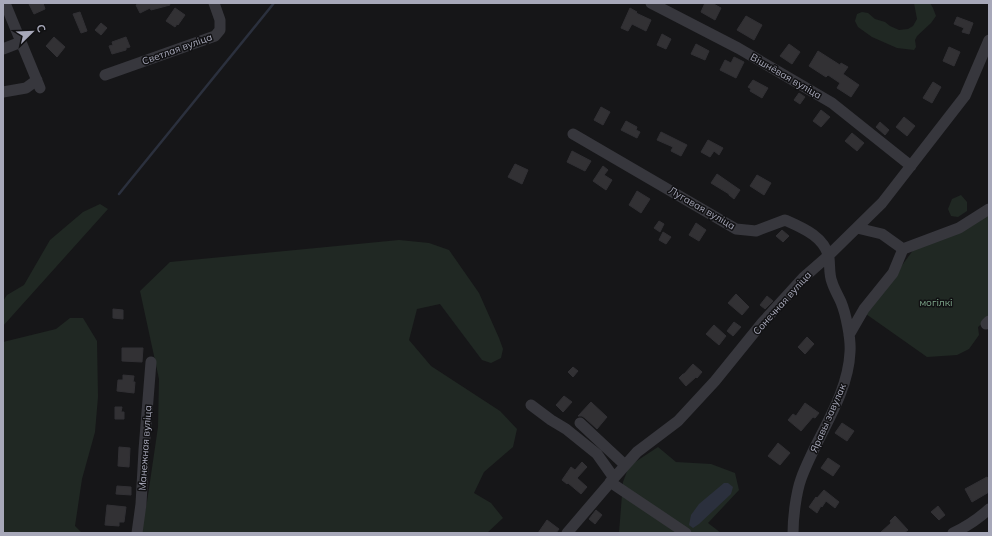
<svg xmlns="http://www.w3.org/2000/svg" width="992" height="536" viewBox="0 0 992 536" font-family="Mulish,sans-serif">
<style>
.green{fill:#202823}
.water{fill:#2b303d}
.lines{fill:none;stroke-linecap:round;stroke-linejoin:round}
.stream{stroke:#2b303d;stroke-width:2.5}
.building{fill:#323134;stroke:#313034}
.minor{stroke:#37373d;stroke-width:11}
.labels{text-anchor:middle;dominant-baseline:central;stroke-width:3;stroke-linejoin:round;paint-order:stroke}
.street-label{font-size:10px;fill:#a7a8b9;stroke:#111113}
.park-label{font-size:10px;fill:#7da58a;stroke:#111113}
</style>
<rect width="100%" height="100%" fill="#161618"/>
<!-- green -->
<path class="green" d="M914,3H930L933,8L936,16L931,23L917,36L915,40L916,47L914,50L897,48L872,37L858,27L855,21L857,14L862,12L868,13L875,19L885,22L890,26L899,30L908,29L913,26L917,19Z
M961,195L967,202V211L958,217L951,216L948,209L952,199Z
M100,204L108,209L3,326V301L7,295L24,285L50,240L83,212Z
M989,214V317L978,327L979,335L969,349L957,355L927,357L866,314L914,249Z
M399,240L429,243L449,250L479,293L499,338L503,349L501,358L491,363L482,360L440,304L417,309L409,340L431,366L500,411L517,429L513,447L484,472L474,493L491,503L503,518L487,533H140L147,502L158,427L159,379L140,291L170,262Z
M70,318H83L97,341L98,397L95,432L82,479L75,526L82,533H3V342L56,329Z
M658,447L676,462L711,464L735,473L739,490L708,523L721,533H619L623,482L629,466Z"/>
<!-- water -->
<path class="water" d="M724,483H728L733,487L731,494L699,524L693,528L689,525L691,515L699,504Z"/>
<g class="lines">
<!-- stream -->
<path class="stream" d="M119,194L274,3"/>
</g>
<!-- building -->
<path class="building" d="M33,3H43L45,9L34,14L29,4Z
M140,3H169L170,5L151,10L150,8L140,13L136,5Z
M705,3H712L721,8L715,20L701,12Z
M175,8L185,15L178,25L177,24L175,27L166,21Z
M630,8L637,12L636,13L651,20L646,31L632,24L628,31L621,28Z
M80,12L87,31L81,33L73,14Z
M746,16L762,25L754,40L737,30Z
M957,17L973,23L969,34L962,32L964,28L954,24Z
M101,23L107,28L101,35L95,30Z
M662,34L671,39L666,49L657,45Z
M54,37L65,47L57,57L46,46Z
M126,37L130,47L126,48V50L112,54L109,46L113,45L112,42Z
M696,44L709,51L705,60L691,54Z
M789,44L800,52L792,64L780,56Z
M949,47L960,52L954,66L943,61Z
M818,51L840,65L841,63L848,67L843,74L859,85L851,97L837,88L840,83L828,75L826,77L809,66Z
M734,57L744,62L736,78L720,70L725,60L731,63Z
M753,80L768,88L762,98L750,91L751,89L748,87Z
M933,82L941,87L932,103L923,98Z
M799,93L805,97L800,104L794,100Z
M601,107L610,112L603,125L594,120Z
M821,110L830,117L821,127L813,121Z
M904,117L915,126L907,136L896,127Z
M626,121L637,127L636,130L640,132L637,138L621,130Z
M880,122L889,130L885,135L876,127Z
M661,132L687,145L681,156L671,151L673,147L657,140Z
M852,133L864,143L857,151L845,141Z
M708,140L723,148L719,155L714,151L710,157L701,152Z
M572,151L591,161L585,171L567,162Z
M515,164L528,170L522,184L508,177Z
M603,166L608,170L604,175L612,180L606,190L593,181Z
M717,174L740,190L734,199L729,195V194L711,183Z
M757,175L771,183L764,195L750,186Z
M637,191L650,199L641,213L629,205Z
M659,221L664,224L660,232L654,228Z
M696,223L706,230L699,241L689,235Z
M782,230L789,236L783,242L776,236Z
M663,232L671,237L666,244L659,240Z
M736,294L749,307L742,315L728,303Z
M767,296L773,301L765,309L760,305Z
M113,309L123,310V319L113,318Z
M734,322L741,327L733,336L727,331Z
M714,325L726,336L719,345L706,334Z
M807,337L814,344L805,354L798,347Z
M122,348H143L142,362L122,361Z
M693,364L702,372L697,378L696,377L686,386L679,378L683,374H684Z
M573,367L578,371L573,377L568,372Z
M123,375L134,376L133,382H135L134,393L117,391L118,380H123Z
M564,396L572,402L563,412L556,405Z
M591,402L607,417L597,429L585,418L582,416H578Z
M805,403L819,413L815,418L813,417L801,431L788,420L793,414L796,416Z
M115,407H122L121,412H124V419H115Z
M842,423L854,431L847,441L835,433Z
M778,443L790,453L780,465L768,456Z
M119,447L130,448L129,467L118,466Z
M828,458L840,466L833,476L821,468Z
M582,462L587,467L577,478L587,487L581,494L568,483L567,484L562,480L571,467L575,470Z
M987,477L989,480V492L972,502L965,489Z
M117,486L131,487V495L116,494Z
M824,490L839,502L835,508L826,501L822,507L821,506L817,513L809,507L816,497L817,498Z
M107,505L126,507L124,522H119V526L105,525Z
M938,506L945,515L939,520L931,512Z
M596,510L602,515L595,524L589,519Z
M895,516L908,530L904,533H880L891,523L890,521Z
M547,520L559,529L556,533H538Z"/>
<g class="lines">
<!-- minor -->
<path class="minor" d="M5,3L40,88
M651,3L738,48L832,103L911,166
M3,49L21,42
M105,75L215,36L220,30V20L214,3
M3,92L26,88L37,80
M573,134L736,229L756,231L785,220C803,228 825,237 829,258C830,266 829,275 832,282C834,289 838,295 841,302C846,314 851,339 850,352C848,397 816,437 801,479C796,493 793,518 793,533
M857,228L882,234L903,249
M986,324L989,321
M849,335L864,309L893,273L903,249L959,228L989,209
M531,405L551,420L566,429L597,454L614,478
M580,423L625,465
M610,482L686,533
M137,533L141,504L144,450L151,362
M567,533L614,478L637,452L678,421L715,381L762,323L803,278L828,256L882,203L965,96L989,40
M953,533C966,527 978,519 989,509"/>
</g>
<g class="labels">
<!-- street labels -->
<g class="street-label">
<text transform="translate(177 49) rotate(-20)">Светлая вуліца</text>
<text transform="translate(786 76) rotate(30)">Вішнёвая вуліца</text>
<text transform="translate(702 208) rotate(30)">Лугавая вуліца</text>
<text transform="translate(782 303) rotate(-48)">Сонечная вуліца</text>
<text transform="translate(828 418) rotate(-66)">Яравы завулак</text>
<text transform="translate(145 448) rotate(-86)">Манежная вуліца</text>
</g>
<!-- park labels -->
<g class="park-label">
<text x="936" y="302">могілкі</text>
</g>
</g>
<!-- border -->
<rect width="992" height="536" fill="none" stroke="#a7a8b9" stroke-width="8"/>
<!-- north arrow -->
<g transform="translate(32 32) rotate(67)" stroke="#111113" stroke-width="3" paint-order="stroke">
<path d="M0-3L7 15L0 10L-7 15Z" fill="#a7a8b9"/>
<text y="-6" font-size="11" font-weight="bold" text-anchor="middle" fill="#a7a8b9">С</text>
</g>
</svg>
